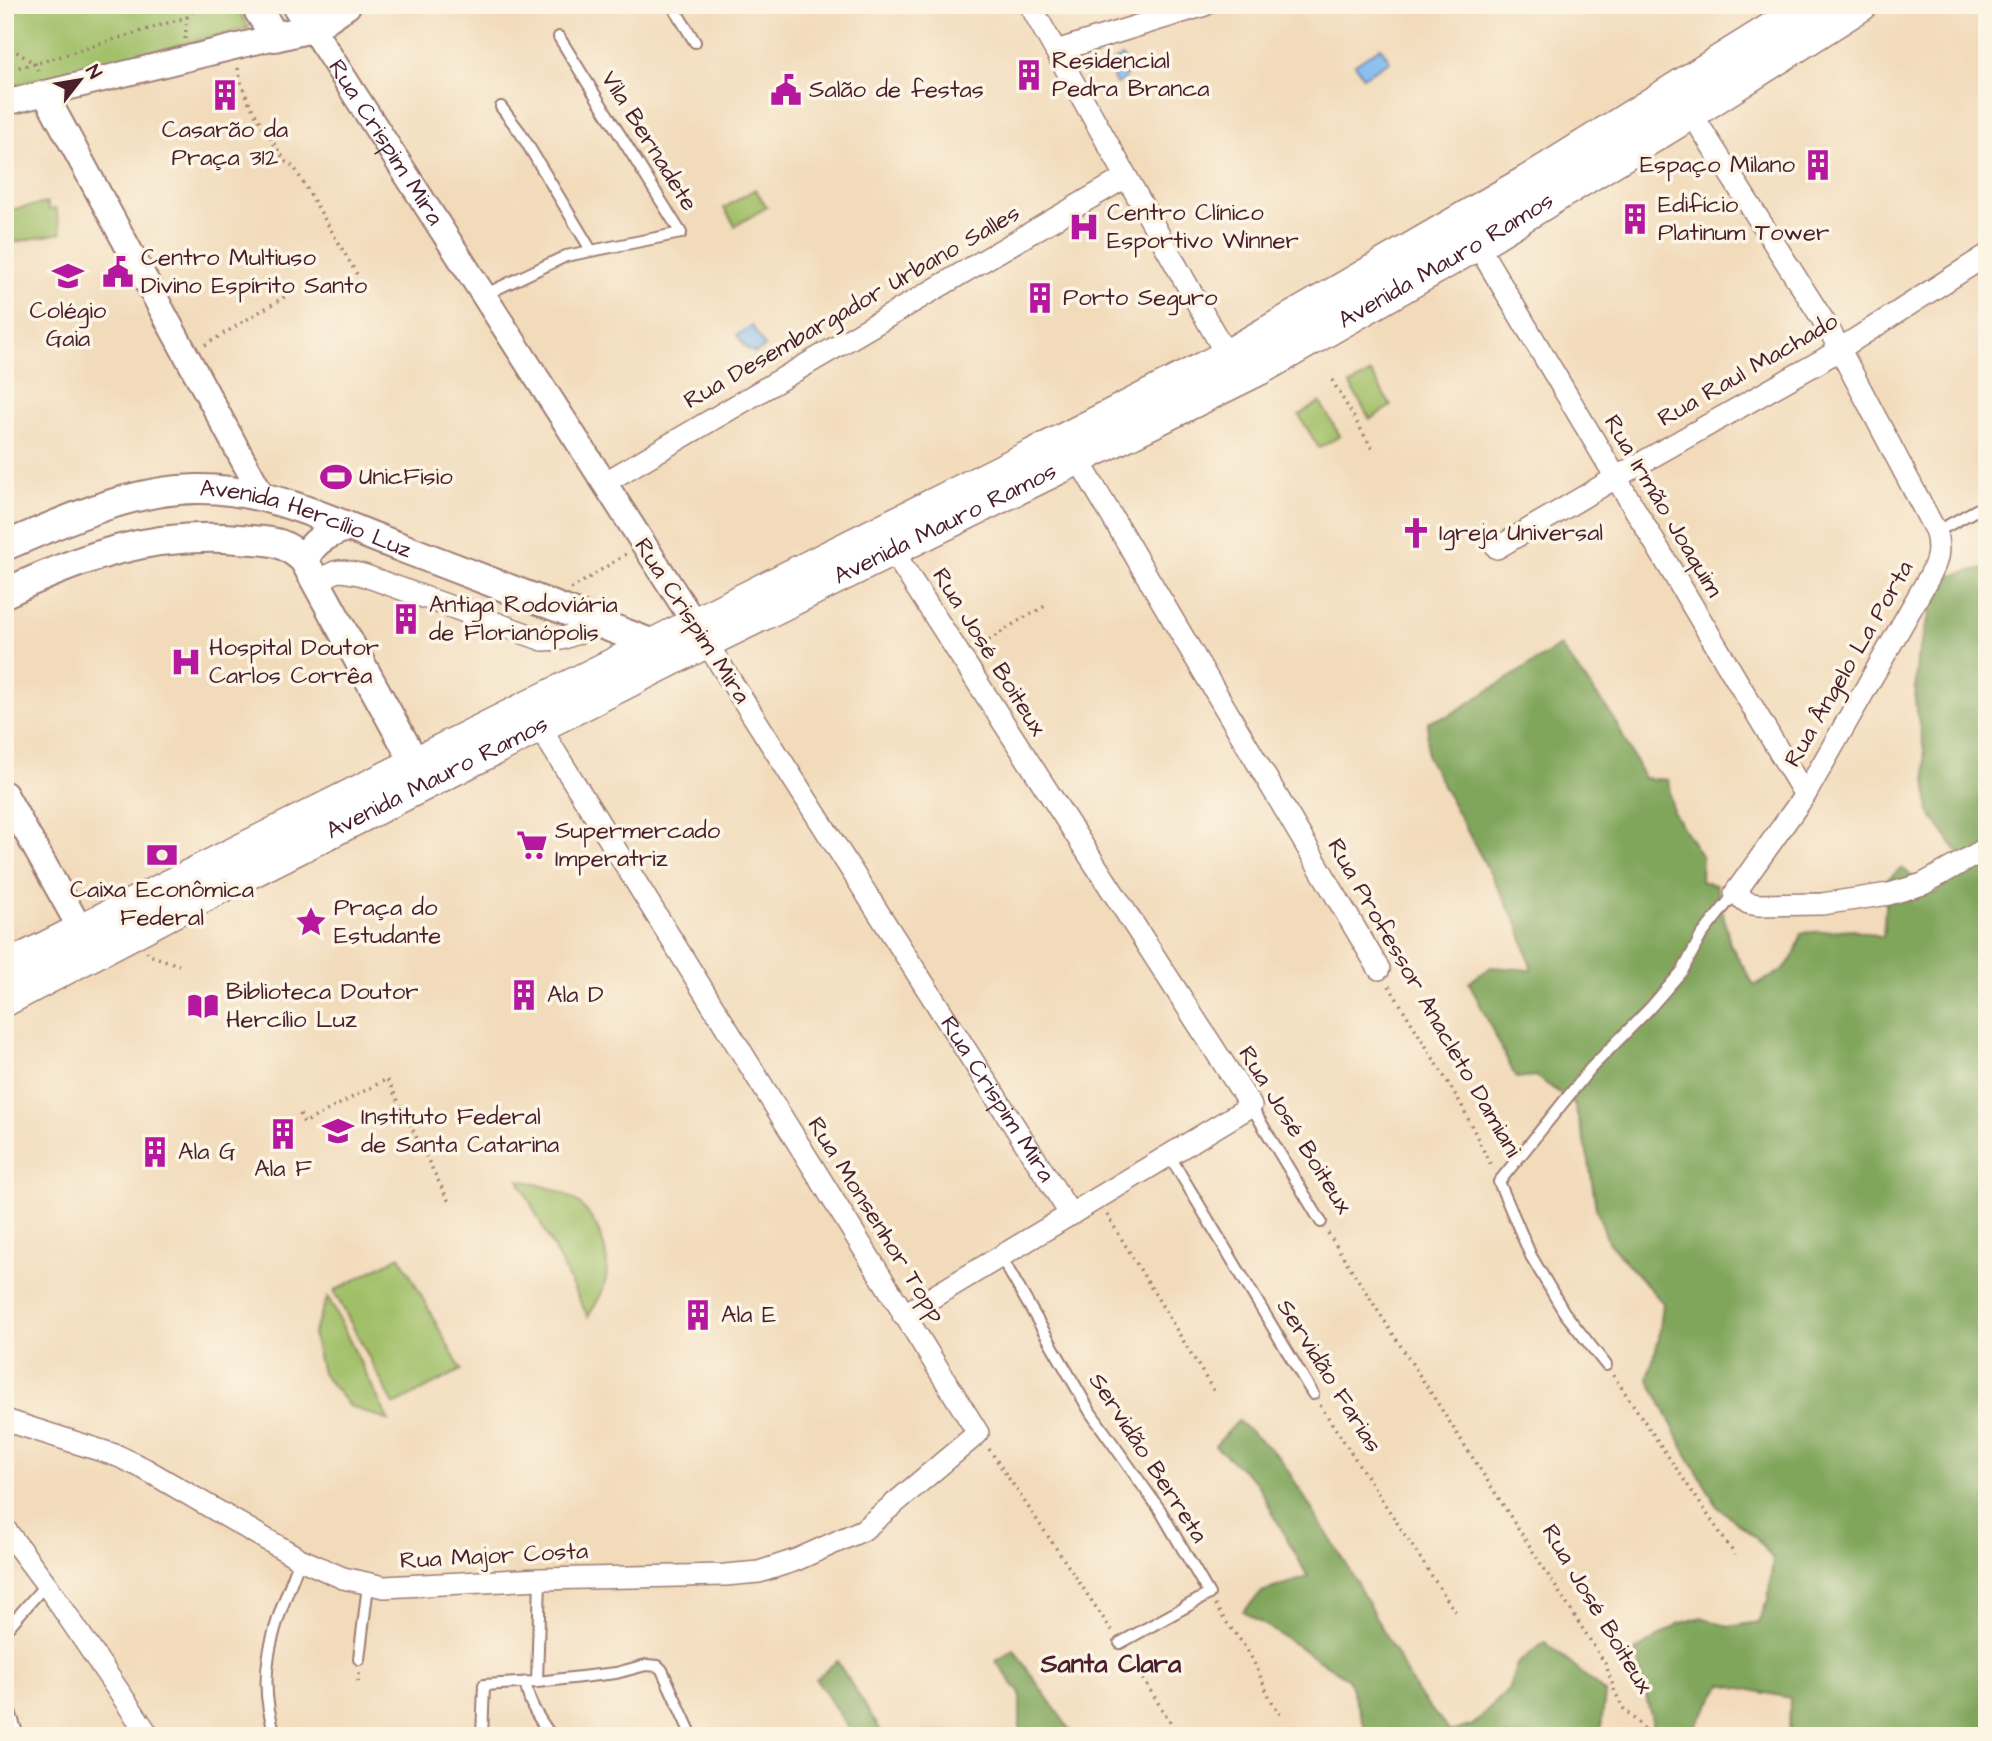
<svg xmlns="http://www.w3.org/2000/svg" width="1992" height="1741" viewBox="0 0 1992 1741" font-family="'Architects Daughter',sans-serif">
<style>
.green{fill:#a0bf67;stroke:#756f49;stroke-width:2}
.forest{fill:#80a65c;stroke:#656244;stroke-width:2}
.water{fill:#7dbaf0;stroke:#646c8e;stroke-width:2}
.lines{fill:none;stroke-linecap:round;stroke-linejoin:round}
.service-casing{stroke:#9e7d73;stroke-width:14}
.minor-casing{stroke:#9e7d73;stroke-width:24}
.tertiary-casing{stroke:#9e7d73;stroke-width:28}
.secondary-casing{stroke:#9e7d73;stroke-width:32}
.primary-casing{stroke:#9e7d73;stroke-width:35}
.path{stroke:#9e7d73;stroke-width:3.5;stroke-dasharray:2 5;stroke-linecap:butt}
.service{stroke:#fff;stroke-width:10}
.minor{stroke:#fff;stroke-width:21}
.tertiary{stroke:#fff;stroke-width:24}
.secondary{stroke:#fff;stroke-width:28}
.primary{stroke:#fff;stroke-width:32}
.labels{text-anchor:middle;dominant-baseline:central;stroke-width:7;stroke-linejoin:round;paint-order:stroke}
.poi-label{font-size:24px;fill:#4a1f2b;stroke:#fcf5e5;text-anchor:start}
.street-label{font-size:24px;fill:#4a1f2b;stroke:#fcf5e5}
.neighbourhood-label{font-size:26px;font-weight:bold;fill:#4a1f2b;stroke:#fcf5e5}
</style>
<rect width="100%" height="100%" fill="#fcf5e5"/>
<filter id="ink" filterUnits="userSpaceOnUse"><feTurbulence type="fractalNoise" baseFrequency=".0143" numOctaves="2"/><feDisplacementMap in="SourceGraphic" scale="14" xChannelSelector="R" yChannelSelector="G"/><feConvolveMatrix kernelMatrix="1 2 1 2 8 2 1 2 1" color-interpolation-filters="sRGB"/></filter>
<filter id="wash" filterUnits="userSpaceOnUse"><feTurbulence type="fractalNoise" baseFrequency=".00686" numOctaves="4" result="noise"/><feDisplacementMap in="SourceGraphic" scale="28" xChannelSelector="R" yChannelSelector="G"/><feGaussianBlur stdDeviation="1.57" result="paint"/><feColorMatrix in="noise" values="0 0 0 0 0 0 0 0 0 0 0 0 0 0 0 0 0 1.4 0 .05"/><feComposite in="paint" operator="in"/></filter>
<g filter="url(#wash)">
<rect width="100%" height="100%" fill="#f2dbbb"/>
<!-- green -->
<path class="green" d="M5,5H235L249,28L5,88Z
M755,189L767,207L735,226L724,208Z
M47,203L49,210L56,209L61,233L5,244V211Z
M1371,373L1391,406L1370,419L1350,385Z
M1320,402L1340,436L1319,448L1299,415Z
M519,1180C537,1184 554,1188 570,1197C594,1211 611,1250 606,1278C604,1292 595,1305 588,1317Z
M400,1256L461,1370L394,1405L334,1291Z
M328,1297L389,1421L349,1406L322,1373L313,1334Z"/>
<!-- forest -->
<path class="forest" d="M1987,567V1736H1789L1790,1698L1722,1684L1689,1736H1656L1635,1652L1678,1624L1702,1617L1728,1627L1758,1622L1768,1600L1773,1559L1756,1538L1718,1507L1684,1449L1648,1378L1659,1338L1663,1303L1608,1242L1596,1208L1589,1161L1574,1103L1535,1076L1516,1078L1469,982L1491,967L1532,970L1519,927L1427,756L1428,721L1448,716L1560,646L1613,717L1644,778L1668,780L1673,812L1702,857L1701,881L1716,885L1730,944L1754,985C1783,973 1795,964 1801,933L1853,929L1883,937L1887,880L1902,868L1935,894L1966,864L1929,812L1924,750L1915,702L1917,659L1931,608L1947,577Z
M1238,1421L1280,1458L1349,1569L1418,1694L1450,1732L1473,1725L1508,1690L1517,1664L1545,1642L1605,1693L1600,1736H1368L1348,1679L1243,1611L1262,1592L1308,1577L1256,1482L1215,1446Z
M1014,1650L1074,1736H854L816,1679L837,1661L883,1734L1020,1732V1694L996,1661Z"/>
<!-- water -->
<path class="water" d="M1381,47L1390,61L1363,77L1355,64Z
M1122,57C1130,66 1129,73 1123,81L1116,84L1107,64Z
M752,326L765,347L755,353L747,349L737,335Z"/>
</g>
<g filter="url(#ink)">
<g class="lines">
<defs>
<path id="service" d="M672,5L695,42
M501,107L520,132L591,250
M484,295L566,256L681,233L559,37
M1936,532L1987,504
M1251,1106L1321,1222
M1169,1155L1313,1394
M1001,1257L1091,1413L1160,1510L1209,1594L1120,1643
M1606,1365L1564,1312L1531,1256L1499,1182L1591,1068L1650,1008L1683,970L1701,936L1735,893
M540,1579L537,1682L616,1673L646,1665L658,1666L662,1670L692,1736
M5,1631L46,1584
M359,1659L368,1585
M526,1682C527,1703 540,1719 551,1736
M5,1696L18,1736
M276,1736C252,1670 278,1619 300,1559
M482,1736L484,1685L537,1682"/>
<g id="minor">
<path d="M1030,5L1227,356"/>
<path d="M1056,51L1205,5"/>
<path d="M1691,113L1830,331L1936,532C1940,551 1938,561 1928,579L1805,795L1735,893L1748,903L1758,905L1822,904L1889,894L1923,884L1987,848"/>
<path d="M1477,244L1805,795"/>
<path d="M1078,459L1379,969"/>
<path d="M604,483L1126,177"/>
<path d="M1497,548L1634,467L1821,361L1987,255"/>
<path d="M892,550L1251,1106L903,1315"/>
<path d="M319,588C332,566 341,570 363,575L543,640L561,639L603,624"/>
<path id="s1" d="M706,642L1071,1215"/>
<path d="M5,1420L118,1456L145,1469L300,1559L343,1578L384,1587L540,1579L725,1575L759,1572L796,1560L863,1530L978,1433L539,726"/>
<path d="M5,1529L46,1584L149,1736"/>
</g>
<g id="tertiary">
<path id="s2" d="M312,28L704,638"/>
<path d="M45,94L263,497"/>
<path d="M5,103L275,37"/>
<path d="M5,794L81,930"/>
</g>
<g id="secondary">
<path d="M255,5L275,37L312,28L346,5"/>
<path d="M296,5L312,28"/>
<path id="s3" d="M5,546C67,520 129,490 197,489C269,488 335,523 400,547C484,580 569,611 653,644"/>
<path d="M304,560C313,541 326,534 346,527"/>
<path d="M5,593C85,556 150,532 239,539C270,542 280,538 304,560L426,783"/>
</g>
<g id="primary">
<path d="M5,968L1053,445L1227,356L1528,181L1810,5"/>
<path id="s4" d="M5,1000L181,907L706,642L1259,369L1477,244L1691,113L1861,5"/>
</g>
</defs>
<!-- service casing -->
<use href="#service" class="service-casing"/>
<!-- minor casing -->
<use href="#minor" class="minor-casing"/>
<!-- tertiary casing -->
<use href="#tertiary" class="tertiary-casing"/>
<!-- secondary casing -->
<use href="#secondary" class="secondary-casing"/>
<!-- primary casing -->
<use href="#primary" class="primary-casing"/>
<!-- path -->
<path class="path" d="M205,5L234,14
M185,39L187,17
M5,44L35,64L39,74
M238,68C244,104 267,132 286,162L294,167L358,276
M5,70L35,64L187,17L198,5
M205,345L299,288
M1332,380L1373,450
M571,589L626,554
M977,648L1015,623L1047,605
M147,951L149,955L179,965
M1389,986L1461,1104L1492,1168
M300,1114L304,1123L387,1079L449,1202
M1107,1215L1215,1393
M1328,1233L1606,1665L1615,1692L1624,1709L1652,1736
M1613,1375L1735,1555
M1320,1405L1458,1616
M989,1449L1112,1631
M1215,1605C1225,1623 1240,1637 1250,1655C1263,1678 1265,1695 1283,1718
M1128,1655L1179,1736
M358,1682L359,1671"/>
<!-- service -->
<use href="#service" class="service"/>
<!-- minor -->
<use href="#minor" class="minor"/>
<!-- tertiary -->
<use href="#tertiary" class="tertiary"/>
<!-- secondary -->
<use href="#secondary" class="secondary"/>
<!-- primary -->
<use href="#primary" class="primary"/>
</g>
</g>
<!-- icons -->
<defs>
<symbol id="building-bare" viewBox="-9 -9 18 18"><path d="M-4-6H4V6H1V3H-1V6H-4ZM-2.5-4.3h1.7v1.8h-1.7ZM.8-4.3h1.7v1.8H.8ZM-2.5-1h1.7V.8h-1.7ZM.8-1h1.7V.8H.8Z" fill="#b5179e" stroke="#fcf5e5" stroke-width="2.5" paint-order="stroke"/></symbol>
<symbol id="civic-bare" viewBox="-9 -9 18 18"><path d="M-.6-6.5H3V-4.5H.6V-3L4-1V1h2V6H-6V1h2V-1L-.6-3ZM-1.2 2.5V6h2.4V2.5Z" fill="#b5179e" stroke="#fcf5e5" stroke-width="2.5" paint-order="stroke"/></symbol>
<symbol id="hospital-bare" viewBox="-9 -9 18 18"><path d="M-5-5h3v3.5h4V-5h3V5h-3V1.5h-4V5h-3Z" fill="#b5179e" stroke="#fcf5e5" stroke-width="2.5" paint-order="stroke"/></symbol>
<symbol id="school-bare" viewBox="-9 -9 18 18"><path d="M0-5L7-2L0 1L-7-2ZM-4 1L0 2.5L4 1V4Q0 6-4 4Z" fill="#b5179e" stroke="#fcf5e5" stroke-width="2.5" paint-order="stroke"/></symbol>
<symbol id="stadium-bare" viewBox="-9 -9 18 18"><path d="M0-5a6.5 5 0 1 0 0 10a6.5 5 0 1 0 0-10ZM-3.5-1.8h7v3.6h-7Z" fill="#b5179e" stroke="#fcf5e5" stroke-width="2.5" paint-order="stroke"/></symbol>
<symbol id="church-bare" viewBox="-9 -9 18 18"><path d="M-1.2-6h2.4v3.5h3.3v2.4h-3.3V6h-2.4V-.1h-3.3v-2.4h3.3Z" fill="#b5179e" stroke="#fcf5e5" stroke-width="2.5" paint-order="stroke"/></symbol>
<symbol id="supermarket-bare" viewBox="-9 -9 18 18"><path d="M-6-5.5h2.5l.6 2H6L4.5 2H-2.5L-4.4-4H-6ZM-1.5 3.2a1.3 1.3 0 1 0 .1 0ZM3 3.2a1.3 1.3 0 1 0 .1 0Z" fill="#b5179e" stroke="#fcf5e5" stroke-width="2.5" paint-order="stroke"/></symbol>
<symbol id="bank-bare" viewBox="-9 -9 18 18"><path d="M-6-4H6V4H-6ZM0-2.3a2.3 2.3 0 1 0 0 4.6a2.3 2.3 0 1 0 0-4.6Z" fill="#b5179e" stroke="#fcf5e5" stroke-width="2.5" paint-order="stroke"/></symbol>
<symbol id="sight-bare" viewBox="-9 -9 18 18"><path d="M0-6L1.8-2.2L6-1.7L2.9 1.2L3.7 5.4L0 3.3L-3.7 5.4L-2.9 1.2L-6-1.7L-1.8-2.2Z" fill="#b5179e" stroke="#fcf5e5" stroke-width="2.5" paint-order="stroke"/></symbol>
<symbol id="library-bare" viewBox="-9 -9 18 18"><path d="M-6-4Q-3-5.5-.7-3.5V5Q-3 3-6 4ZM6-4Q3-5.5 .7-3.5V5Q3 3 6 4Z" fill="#b5179e" stroke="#fcf5e5" stroke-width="2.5" paint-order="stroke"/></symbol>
<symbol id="university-bare" viewBox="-9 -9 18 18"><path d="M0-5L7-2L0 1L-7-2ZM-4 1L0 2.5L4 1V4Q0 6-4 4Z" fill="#b5179e" stroke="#fcf5e5" stroke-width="2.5" paint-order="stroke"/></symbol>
</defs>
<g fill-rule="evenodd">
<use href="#building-bare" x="1007" y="53" width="44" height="44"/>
<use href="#civic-bare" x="764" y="68" width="44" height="44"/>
<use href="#building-bare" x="203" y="73" width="44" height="44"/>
<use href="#building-bare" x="1796" y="143" width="44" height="44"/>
<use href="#building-bare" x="1613" y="197" width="44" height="44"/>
<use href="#hospital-bare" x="1062" y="205" width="44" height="44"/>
<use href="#civic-bare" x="96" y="250" width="44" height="44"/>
<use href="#school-bare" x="46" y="254" width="44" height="44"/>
<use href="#building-bare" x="1018" y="276" width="44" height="44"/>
<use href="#stadium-bare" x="314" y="455" width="44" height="44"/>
<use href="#church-bare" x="1394" y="511" width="44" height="44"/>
<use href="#building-bare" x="384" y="597" width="44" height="44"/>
<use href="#hospital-bare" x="164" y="640" width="44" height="44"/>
<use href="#supermarket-bare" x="510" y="823" width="44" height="44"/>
<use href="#bank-bare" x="140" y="833" width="44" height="44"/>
<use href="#sight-bare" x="289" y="900" width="44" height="44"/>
<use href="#building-bare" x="502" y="973" width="44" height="44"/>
<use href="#library-bare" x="181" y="984" width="44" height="44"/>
<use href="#university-bare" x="316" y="1109" width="44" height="44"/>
<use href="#building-bare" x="261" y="1112" width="44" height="44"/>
<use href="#building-bare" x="133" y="1130" width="44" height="44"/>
<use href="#building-bare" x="676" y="1293" width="44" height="44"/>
</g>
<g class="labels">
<!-- poi labels -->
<g class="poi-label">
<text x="1052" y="61">Residencial<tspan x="1052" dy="28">Pedra Branca</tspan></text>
<text x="809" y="90">Salão de festas</text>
<text x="225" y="130" text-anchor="middle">Casarão da<tspan x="225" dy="28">Praça 312</tspan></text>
<text x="1795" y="165" text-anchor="end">Espaço Milano</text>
<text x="1658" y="205">Edifício<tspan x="1658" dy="28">Platinum Tower</tspan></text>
<text x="1107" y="213">Centro Clínico<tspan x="1107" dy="28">Esportivo Winner</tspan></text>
<text x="141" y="258">Centro Multiuso<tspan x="141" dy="28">Divino Espírito Santo</tspan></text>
<text x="1063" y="298">Porto Seguro</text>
<text x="68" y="311" text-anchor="middle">Colégio<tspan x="68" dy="28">Gaia</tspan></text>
<text x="359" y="477">UnicFisio</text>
<text x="1439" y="533">Igreja Universal</text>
<text x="429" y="605">Antiga Rodoviária<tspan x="429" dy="28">de Florianópolis</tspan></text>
<text x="209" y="648">Hospital Doutor<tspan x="209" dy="28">Carlos Corrêa</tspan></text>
<text x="555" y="831">Supermercado<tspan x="555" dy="28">Imperatriz</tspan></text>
<text x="162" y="890" text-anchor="middle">Caixa Econômica<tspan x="162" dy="28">Federal</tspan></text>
<text x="334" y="908">Praça do<tspan x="334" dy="28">Estudante</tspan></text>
<text x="226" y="992">Biblioteca Doutor<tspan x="226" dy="28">Hercílio Luz</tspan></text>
<text x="547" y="995">Ala D</text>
<text x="361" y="1117">Instituto Federal<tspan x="361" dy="28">de Santa Catarina</tspan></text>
<text x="178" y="1152">Ala G</text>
<text x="283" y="1169" text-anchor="middle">Ala F</text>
<text x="721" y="1315">Ala E</text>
</g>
<!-- street labels -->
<g class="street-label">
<text transform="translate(649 141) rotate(58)">Vila Bernadete</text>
<text stroke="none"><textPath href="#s2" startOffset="136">Rua Crispim Mira</textPath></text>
<text stroke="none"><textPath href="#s4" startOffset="1620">Avenida Mauro Ramos</textPath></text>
<text transform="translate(852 307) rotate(-30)">Rua Desembargador Urbano Salles</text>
<text transform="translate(1748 370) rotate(-30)">Rua Raul Machado</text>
<text transform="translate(1663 506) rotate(59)">Rua Irmão Joaquim</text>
<text stroke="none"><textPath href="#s3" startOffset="315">Avenida Hercílio Luz</textPath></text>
<text stroke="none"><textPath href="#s4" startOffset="1054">Avenida Mauro Ramos</textPath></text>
<text transform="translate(692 621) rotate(57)">Rua Crispim Mira</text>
<text transform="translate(989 652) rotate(58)">Rua José Boiteux</text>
<text transform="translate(1849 664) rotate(-60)">Rua Ângelo La Porta</text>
<text stroke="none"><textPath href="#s4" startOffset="486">Avenida Mauro Ramos</textPath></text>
<text transform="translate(1424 998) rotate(60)">Rua Professor Anacleto Damiani</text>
<text stroke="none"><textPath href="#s1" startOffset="542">Rua Crispim Mira</textPath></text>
<text transform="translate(1295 1130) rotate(58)">Rua José Boiteux</text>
<text transform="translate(876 1220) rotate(58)">Rua Monsenhor Topp</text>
<text transform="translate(1329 1376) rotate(58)">Servidão Farias</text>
<text transform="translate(1148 1458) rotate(57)">Servidão Berreta</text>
<text transform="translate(494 1556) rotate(-3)">Rua Major Costa</text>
<text transform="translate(1597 1609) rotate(59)">Rua José Boiteux</text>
</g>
<!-- neighbourhood labels -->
<g class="neighbourhood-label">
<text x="1111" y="1664">Santa Clara</text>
</g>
</g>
<!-- margin -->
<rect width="1992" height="1741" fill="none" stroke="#fcf5e5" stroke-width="28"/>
<!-- north arrow -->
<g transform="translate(80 80) rotate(59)" stroke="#fcf5e5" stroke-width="5" paint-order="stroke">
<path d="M0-5L12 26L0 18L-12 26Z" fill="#4a1f2b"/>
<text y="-10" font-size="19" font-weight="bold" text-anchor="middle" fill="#4a1f2b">N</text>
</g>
</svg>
